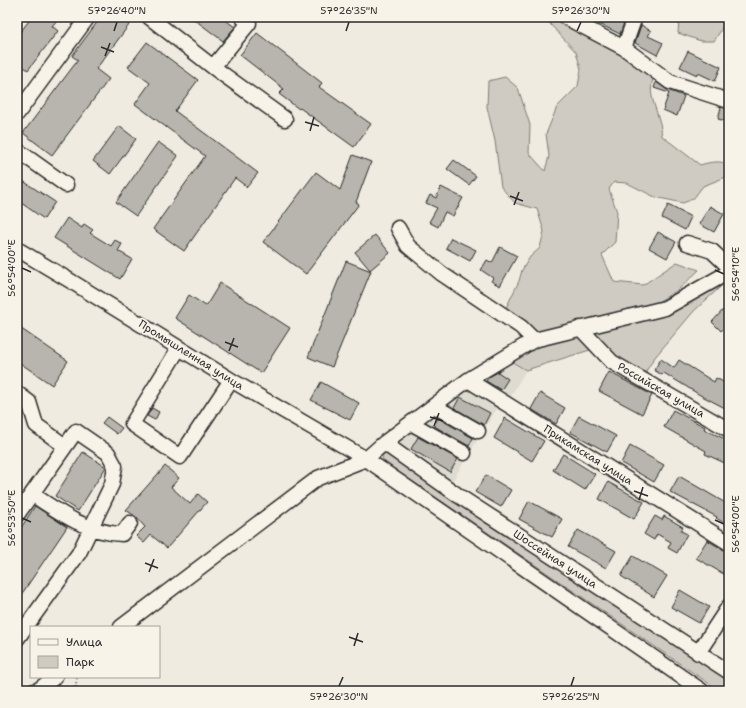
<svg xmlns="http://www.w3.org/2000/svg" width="746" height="708" viewBox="0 0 746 708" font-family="'Shantell Sans',sans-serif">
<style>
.built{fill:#dedbd1}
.green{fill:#cfcbc2;stroke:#7d7b76}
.building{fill:#b8b5ae;stroke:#2b2b2b}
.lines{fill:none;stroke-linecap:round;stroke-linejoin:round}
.minor-casing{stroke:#2b2b2b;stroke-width:17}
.path{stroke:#2b2b2b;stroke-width:1.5;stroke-dasharray:1 3;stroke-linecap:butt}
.minor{stroke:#f7f3e8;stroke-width:14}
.ticks{fill:none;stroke:#2b2b2b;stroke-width:1.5}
.labels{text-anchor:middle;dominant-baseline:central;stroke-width:3.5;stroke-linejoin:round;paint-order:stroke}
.street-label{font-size:11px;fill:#2b2b2b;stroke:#f7f3e8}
.neatline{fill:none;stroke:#2b2b2b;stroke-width:1.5}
.ticks-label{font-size:10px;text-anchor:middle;fill:#2b2b2b}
</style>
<rect width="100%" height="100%" fill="#efebe0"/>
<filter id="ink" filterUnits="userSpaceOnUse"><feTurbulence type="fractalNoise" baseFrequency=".025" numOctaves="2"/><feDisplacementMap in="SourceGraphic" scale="8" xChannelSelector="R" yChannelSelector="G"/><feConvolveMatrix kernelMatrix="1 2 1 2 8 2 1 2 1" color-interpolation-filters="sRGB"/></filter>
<g filter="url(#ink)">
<!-- built -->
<path class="built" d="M507,359L526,370L508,401L500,403L450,485L388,444Z"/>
<!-- green -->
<path class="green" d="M547,17H559L655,73C647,93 654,101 659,120C661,125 661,130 662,136L700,165C709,162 722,160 729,165V173L726,177L703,186L693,199L683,203L655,197L627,183L614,182L609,189L617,212L615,242L602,255L614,282L643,285L677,262L699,270L678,290L654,304L536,333L505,310L519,281L522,270L530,257L540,248L544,231L537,209L515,203L501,187L495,141L487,107L488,81L505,77L518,88L530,125L529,153L545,171L549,156L546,134L557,107L578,86L581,69L576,52L550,24Z
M669,17H729V20L725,19L721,30L714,41H701L678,33L679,21Z
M729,279L694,311L655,357L643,376L593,343L598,328L668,315Z
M575,333L593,349L526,370L507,359L528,349Z
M386,450L729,675V691H720L384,462L382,457Z"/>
<!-- building -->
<path class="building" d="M32,17H60L52,26L58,31L28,70L21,65L17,70V36Z
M101,17H135L96,69L109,79L52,155L23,133L78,60L72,56Z
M191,17H221L235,27L223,41Z
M585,17H626L620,34Z
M641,25L651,31L648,36L663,43L657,55L635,43Z
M257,33L322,83L319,87L371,124L354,147L300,108L299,109L279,94L284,89L240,55Z
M147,42L198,80L175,111L258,173L247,187L235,178L184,251L153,229L205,156L135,104L150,83L128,67Z
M688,51L721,67L715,81L698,73L697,75L680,67Z
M656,82L667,90L684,96L677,116L663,110L669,93L654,88Z
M721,107L729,109V122L718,119Z
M119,126L136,139L110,174L93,161Z
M158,142L178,156L136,216L116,202Z
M353,155L371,162L356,202L359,204L306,274L263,242L316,172L340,190Z
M454,160L476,176L469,185L447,169Z
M17,177L55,202L44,219L17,200Z
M441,187L463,198L453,216L445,212L438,227L429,222L437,208L426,203L430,195L436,198Z
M668,205L691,217L685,230L662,218Z
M710,206L724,214L714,232L699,224Z
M67,218L82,228L84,224L93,230L90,233L111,246L115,240L122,244L118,251L132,259L120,279L54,238Z
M658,232L676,242L667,258L649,248Z
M375,235L390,253L370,270L355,252Z
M451,238L476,250L470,261L446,248Z
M500,247L517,256L500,286L491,281L493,278L481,270L487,260L492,263Z
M346,261L371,271L332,367L308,357Z
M220,283L290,328L261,373L175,318L189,295L206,306Z
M723,310L729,315V333L724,328L721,331L712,322Z
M17,326L68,361L52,385L17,361Z
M661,359L674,368L679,360L714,382L716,378L729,385V410L700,395L664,373L662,375L654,370Z
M498,372L508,379L501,390L486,381L489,377Z
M609,372L652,395L642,414L599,391Z
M321,382L359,403L350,420L311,400Z
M540,393L565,408L556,424L531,409Z
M460,397L490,413L484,425L454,408Z
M152,408L159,412L155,420L147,416Z
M673,410L705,427L704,429L729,441V465L705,454L706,451L664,427Z
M579,416L616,436L607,452L570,432Z
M107,417L122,428L117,434L102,423Z
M438,418L473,438L469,446L434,426Z
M505,418L544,441L532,461L494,438Z
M418,437L458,459L450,472L411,449Z
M630,446L664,465L654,482L621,463Z
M83,452L106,467L78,511L55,496Z
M563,454L595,474L585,490L553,470Z
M165,466L179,478L171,487L190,504L198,494L207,502L167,548L151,535L144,543L136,536L145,527L135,516L126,510Z
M486,475L511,490L501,507L475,492Z
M679,476L729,505V526L716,518L717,517L670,492Z
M608,482L644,502L634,519L599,499Z
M529,501L562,519L552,537L519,519Z
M35,506L67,527L17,601V534Z
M655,516L662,520L664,516L683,527L681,531L687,534L677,553L668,548L671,542L657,534L654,540L644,534Z
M578,530L616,551L606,568L568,547Z
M707,540L729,553V577L696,558Z
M633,556L667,576L654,597L621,576Z
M680,590L709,607L699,623L671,607Z"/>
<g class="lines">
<defs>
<path id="minor" d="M149,17L213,67L249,23L242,17
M565,17L624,48L670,82L729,101
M624,48L635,17
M213,67L285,119
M17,114L88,17
M17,150L66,185
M398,228L408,246L442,274L521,327L534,340
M687,243L712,251L729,267
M17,249L69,280L231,380L366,459L702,691
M580,328L612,362L729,430
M179,348L132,424L180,457L231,380
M468,380L729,543
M17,393L29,402L36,425L65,446
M434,406L478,431
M411,423L464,453
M384,443L459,496L729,672
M32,494C60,513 88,533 122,534L130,523
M17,515L76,431L108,453L115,466L112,484L79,553L17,639
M121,627L318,478L366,459L384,443L468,380L534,340L665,308L729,272
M698,653L729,606
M34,691L38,690L55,677"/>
</defs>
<!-- minor casing -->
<use href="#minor" class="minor-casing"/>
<!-- path -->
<path class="path" d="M75,691L77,677"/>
<!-- minor -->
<use href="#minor" class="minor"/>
</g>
</g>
<!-- ticks -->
<path class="ticks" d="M114,31L117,22M346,31L349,22M577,31L581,22M101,47L114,52M105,56L110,43M305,122L319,126M310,131L314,117M510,196L523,201M514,205L519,192M22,268L31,272M715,270L724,274M225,342L238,347M229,351L234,338M430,417L443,421M434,426L439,413M634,491L648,496M639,500L643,487M22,518L31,522M715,520L724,524M145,563L158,568M149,572L154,559M349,637L363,642M354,646L358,633M339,686L343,677M571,686L574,677"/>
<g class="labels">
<!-- street labels -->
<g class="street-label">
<text transform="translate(191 355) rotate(32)">Промышленная улица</text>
<text transform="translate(661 390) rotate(30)">Российская улица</text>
<text transform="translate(588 455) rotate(32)">Прикамская улица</text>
<text transform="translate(555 559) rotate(33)">Шоссейная улица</text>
</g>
</g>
<!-- margin -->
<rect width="746" height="708" fill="none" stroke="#f7f3e8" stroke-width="44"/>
<!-- legend -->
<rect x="30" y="626" width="130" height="52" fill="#f7f3e8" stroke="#a5a39c"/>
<rect x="38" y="639" width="20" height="6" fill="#f7f3e8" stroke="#a5a39c"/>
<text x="66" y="646" font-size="12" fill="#2b2b2b">Улица</text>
<rect x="38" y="656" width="20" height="12" fill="#cfcbc2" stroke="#a5a39c"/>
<text x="66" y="666" font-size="12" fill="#2b2b2b">Парк</text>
<rect x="22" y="22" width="702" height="664" class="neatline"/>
<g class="ticks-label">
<text x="117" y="14">57°26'40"N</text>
<text x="349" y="14">57°26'35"N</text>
<text x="581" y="14">57°26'30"N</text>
<text transform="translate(11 268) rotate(-90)" y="4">56°54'00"E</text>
<text transform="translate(735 274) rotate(-90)" y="4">56°54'10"E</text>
<text transform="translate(11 518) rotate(-90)" y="4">56°53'50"E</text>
<text transform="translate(735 524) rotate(-90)" y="4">56°54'00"E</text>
<text x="339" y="700">57°26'30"N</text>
<text x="571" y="700">57°26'25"N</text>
</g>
</svg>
